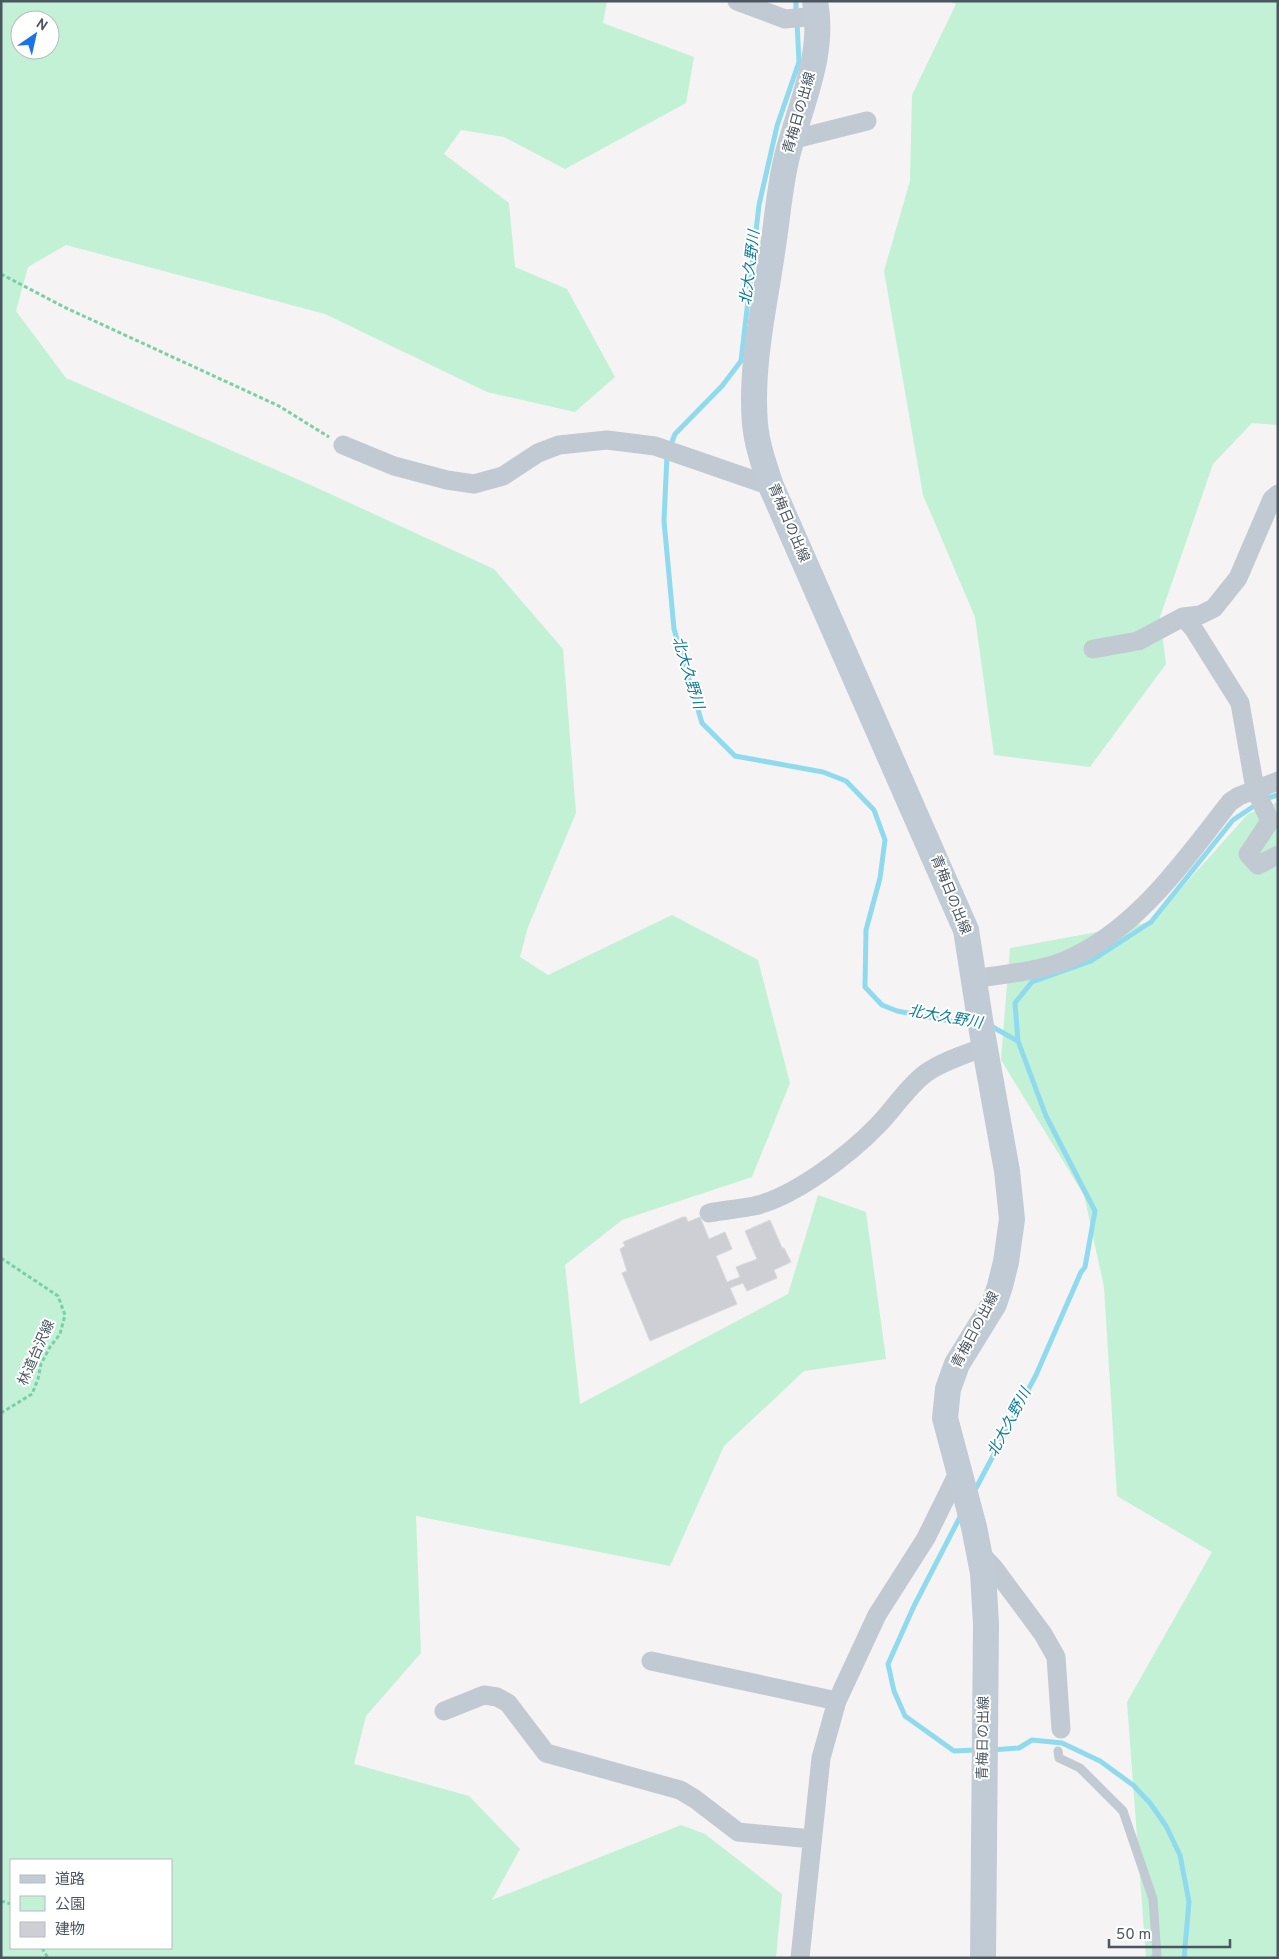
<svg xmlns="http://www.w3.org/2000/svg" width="1279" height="1959" viewBox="0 0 1279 1959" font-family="Overpass,'Noto Sans JP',sans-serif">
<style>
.green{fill:#c3f1d5;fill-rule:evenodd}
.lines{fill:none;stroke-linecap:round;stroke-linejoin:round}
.stream{stroke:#90daee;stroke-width:5}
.building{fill:#cdcfd5;stroke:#d7d9de}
.path{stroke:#7ad0a6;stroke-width:3;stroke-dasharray:4 2.5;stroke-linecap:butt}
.lane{stroke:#c1cad2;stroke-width:9}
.street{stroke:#c1cad2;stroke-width:19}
.secondary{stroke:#c1cbd6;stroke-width:26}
.labels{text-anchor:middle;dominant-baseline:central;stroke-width:4;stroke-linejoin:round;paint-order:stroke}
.street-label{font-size:14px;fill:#4a5661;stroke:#fff}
.water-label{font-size:15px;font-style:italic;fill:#0c7c9b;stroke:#fff}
</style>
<rect width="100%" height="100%" fill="#f5f3f3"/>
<!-- green -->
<path class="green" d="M1,1H607L603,23L694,57L686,103L565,169L504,137L461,130L444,154L509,203L515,267L567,289L615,377L575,412L487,392L325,314L66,245L28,267L16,311L66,378L315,487L494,569L563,649L576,813L528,927L520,957L548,975L672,915L758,960L790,1083L752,1177L622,1220L565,1265L580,1404L788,1294L818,1195L866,1212L886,1359L804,1371L724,1446L670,1566L416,1516L421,1653L366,1716L354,1764L469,1796L520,1849L492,1900L681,1825L705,1834L782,1894L776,1958H1ZM20,20H50V50H20ZM11,1860H171V1948H11Z
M949,1H1278V425L1252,423L1213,464L1160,617L1166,664L1090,767L994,755L975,617L923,495L884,271L910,181L912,95L956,4Z
M1278,802V1958H1146L1127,1702L1212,1552L1117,1496L1104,1287L1084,1195L1001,1060L1010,948L1151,922L1248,814Z"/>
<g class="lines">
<!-- stream -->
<path class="stream" d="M796,1V13
M670,447L675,434L722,386L741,361L759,205L777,126L799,62L797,22
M667,455L664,521L674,629L702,723L735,756L823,772L846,781L874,810L885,840L880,878L866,930L865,987L882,1005L897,1011L966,1024H973
M1264,799L1278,795
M1018,1041L1015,1003L1032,982L1091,961L1151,922L1233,820L1257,804
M975,1490L1036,1375L1081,1272L1085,1267L1095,1211L1046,1116L1018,1041L989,1025
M961,1515L914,1606L888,1664L894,1691L905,1716L954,1751L976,1750
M992,1750L1019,1748L1032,1740L1062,1743L1100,1761L1133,1785L1150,1803L1166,1826L1180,1855L1189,1902L1184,1958"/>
</g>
<!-- building -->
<path class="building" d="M683,1217H686L688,1222L700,1217L709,1239L725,1232L732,1249L716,1256L727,1282L740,1277L736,1267L757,1259L745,1231L770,1220L782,1248H784L791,1262L774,1270L777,1278L747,1291L743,1283L730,1288L737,1304L650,1341L622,1273L627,1271L620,1249L625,1246L623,1242Z"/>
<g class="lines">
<!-- path -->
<path class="path" d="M1,274L64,307L279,406L329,437
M1,1258L58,1296L65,1315L60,1334L50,1347L41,1364L38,1379L32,1394L1,1413
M1,1901L11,1904
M42,1948L48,1958"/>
<!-- lane -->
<path class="lane" d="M1058,1751L1059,1758L1080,1768L1123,1811L1153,1899L1157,1956L1155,1958"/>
<!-- street -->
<path class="street" d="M737,1L785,19L818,16
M791,140L867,121
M343,445L394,466L447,480L474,484L503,476L538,453L559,445L607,440L655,446L771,486
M1183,617L1200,615L1214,608L1238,578L1272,499L1278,494
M1093,649L1138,641L1183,617L1193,628L1240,703L1255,789L1270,821L1248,854L1258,865L1278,855
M974,979C1003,974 1036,972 1064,961C1135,932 1184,861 1230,802L1239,796L1278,781
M709,1213C724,1210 739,1209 754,1206C794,1197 849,1155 877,1126C894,1109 907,1087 926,1073C943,1061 966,1054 985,1047
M980,1553L994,1568L1043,1634L1056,1657L1061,1729
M651,1661L837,1701
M444,1711L484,1695L497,1697L508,1703L546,1753L680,1790L695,1799L738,1832L812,1839
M800,1958L821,1758L837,1701L877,1615L926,1538L958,1473"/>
<!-- secondary -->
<path class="secondary" d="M815,1C825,52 802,101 789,149C780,179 778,215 773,246C765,304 750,365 755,424C757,445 764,465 771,486L966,930L982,1032L1007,1171L1012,1219L1006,1262L1000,1286L994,1304L957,1364L948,1389L945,1418L974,1527L983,1573L986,1624L983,1958"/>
</g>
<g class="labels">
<!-- street labels -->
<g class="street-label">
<text transform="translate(800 113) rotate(-74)">青梅日の出線</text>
<text transform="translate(788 523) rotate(67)">青梅日の出線</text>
<text transform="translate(950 895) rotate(68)">青梅日の出線</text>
<text transform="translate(976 1330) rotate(-62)">青梅日の出線</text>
<text transform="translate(37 1353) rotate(-66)">林道台沢線</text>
<text transform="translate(984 1738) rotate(-89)">青梅日の出線</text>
</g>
<!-- water labels -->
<g class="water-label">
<text transform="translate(751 268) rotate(-83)">北大久野川</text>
<text transform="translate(687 673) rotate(73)">北大久野川</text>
<text transform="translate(945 1018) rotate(10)">北大久野川</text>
<text transform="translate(1010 1423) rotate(-62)">北大久野川</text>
</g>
</g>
<!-- border -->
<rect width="1279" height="1959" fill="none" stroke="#4a5661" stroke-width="5"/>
<!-- legend -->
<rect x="10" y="1859" width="162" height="90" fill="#ffffff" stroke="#b7bbc0"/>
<rect x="20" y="1875" width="25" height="8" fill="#c1cbd6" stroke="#b7bbc0"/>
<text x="55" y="1884" font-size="15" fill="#4a5661">道路</text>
<rect x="20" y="1896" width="25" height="15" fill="#c3f1d5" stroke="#b7bbc0"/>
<text x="55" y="1909" font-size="15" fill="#4a5661">公園</text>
<rect x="20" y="1922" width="25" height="15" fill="#cdcfd5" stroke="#b7bbc0"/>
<text x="55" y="1934" font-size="15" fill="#4a5661">建物</text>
<!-- north arrow -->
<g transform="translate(35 35) rotate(34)"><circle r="24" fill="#ffffff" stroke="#b7bbc0"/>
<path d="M0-4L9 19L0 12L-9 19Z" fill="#1a73e8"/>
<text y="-8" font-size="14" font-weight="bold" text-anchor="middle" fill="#4a5661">N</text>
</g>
<!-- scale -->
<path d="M1109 1939v8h121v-8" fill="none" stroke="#4a5661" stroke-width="2.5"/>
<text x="1116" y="1939" font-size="15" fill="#4a5661" stroke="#ffffff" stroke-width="4" paint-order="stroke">50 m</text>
</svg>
